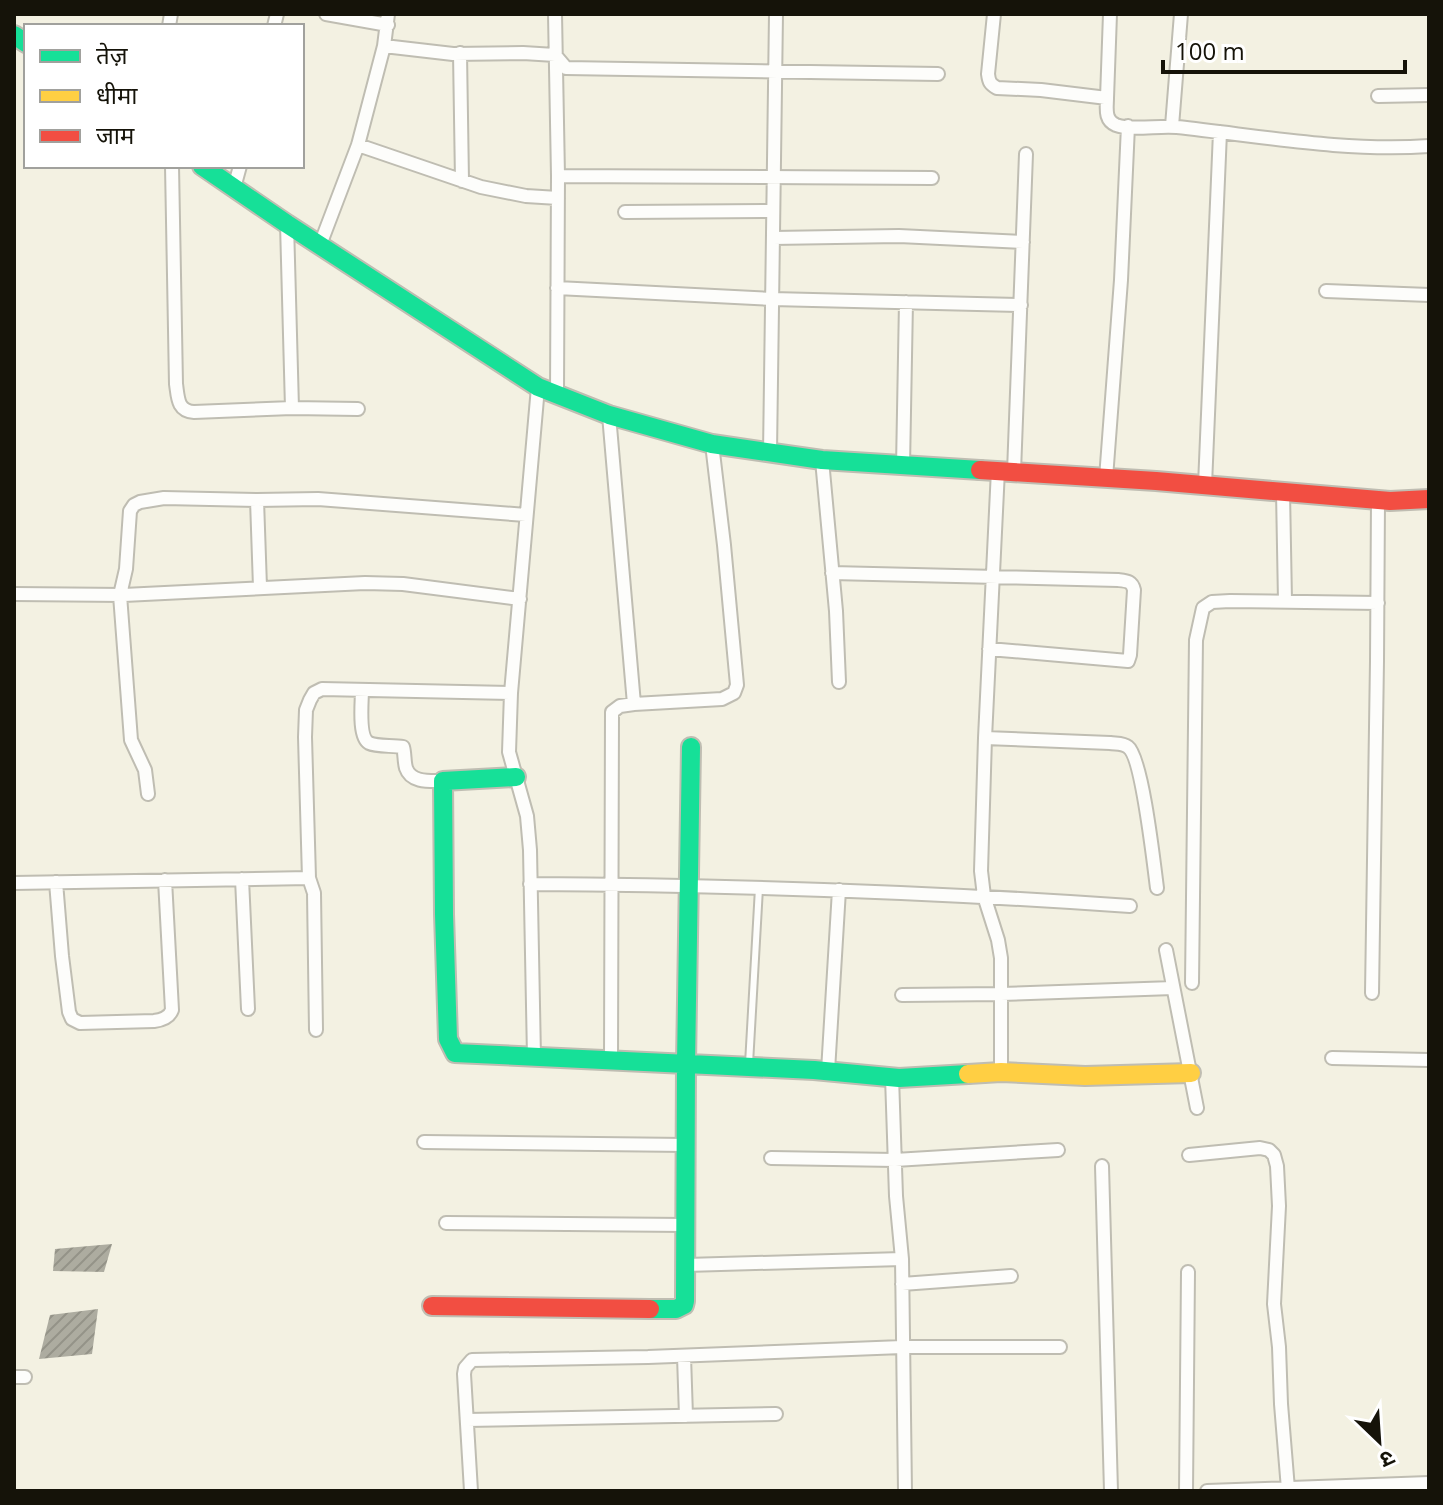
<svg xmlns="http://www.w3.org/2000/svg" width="1443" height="1505" viewBox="0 0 1443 1505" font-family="'Open Sans','Noto Sans Devanagari',sans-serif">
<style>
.building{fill:url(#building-hatch)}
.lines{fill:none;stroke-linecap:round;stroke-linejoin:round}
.lane-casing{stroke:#bfbdb2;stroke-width:10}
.street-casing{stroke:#bfbdb2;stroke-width:16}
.fast-casing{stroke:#bfbdb2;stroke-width:22}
.slow-casing{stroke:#bfbdb2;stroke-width:22}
.jam-casing{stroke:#bfbdb2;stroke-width:22}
.lane{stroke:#fdfdfb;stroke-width:6}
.street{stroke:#fdfdfb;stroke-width:12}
.fast{stroke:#16e098;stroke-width:18}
.slow{stroke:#ffcf43;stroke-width:18}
.jam{stroke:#f24e42;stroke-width:18}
</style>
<defs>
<pattern id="building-hatch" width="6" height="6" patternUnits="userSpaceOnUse" patternTransform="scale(2)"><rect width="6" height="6" fill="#adaca0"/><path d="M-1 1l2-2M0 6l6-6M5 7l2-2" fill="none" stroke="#949388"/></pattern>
</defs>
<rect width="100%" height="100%" fill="#f3f1e2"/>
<!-- building -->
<path class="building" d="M112,1244L104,1272L53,1271L55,1249Z
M98,1309L92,1354L39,1359L50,1315Z"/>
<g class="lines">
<defs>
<path id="lane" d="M749,1064L759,888"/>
<path id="street" d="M326,14L388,25
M555,14L558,176L557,395
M994,14L988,74C989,82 990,84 997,88L1041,90L1107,98L1110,14
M169,26L171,14
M274,26L277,14
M384,46L453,54L523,53L555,55L566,68L938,74
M460,53L462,181
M1378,96L1429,95
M1107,98C1107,108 1104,120 1116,125C1132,131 1159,125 1177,127C1261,136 1345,152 1429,146
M1172,126L1181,14
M358,145L481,187L526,196L558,198
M172,166L176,384C178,397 177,411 194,412L292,408L358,409
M558,176L932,178
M234,188L240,166
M625,212L773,211
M287,224L292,408
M773,238L899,236L1023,242
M320,245L358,145L384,46L388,14
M557,288L772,299L1021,305
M1326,291L1429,295
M609,415L634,704L620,706L612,712L611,1060
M770,453L776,14
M822,460L836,611L839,682
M903,466L906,302
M998,470L985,738L981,871L984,896L998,940L1001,958V1072
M1014,472L1026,154
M1106,478L1121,280L1128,126
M1205,485L1220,132
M1283,492L1285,601
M257,500L260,587
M832,573L1118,580C1127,581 1132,581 1134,590L1130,655L1128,661L989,649
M14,594L124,595L365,583L403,584L520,599
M362,690C362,701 358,737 369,743C377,747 393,745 403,747C405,754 404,761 406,768C411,783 430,781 443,781
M511,693L509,752L527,816L530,850L534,1057
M634,704L722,699L734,693L737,685L724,545L712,444
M985,738L1110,743C1116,744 1123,743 1128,747C1142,757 1154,865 1157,888
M148,794L145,770L131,740L120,595L126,569L130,511L134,505L140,502L164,498L257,500L318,499L526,515
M309,878L314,893L316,1030
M242,879L248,1009
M56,882L62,956L69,1012L72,1019L80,1023L154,1021C162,1020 169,1018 172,1010L165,880
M14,883L309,878L305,737L306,710L310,700L314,693L322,689L511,693L538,387
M530,884C730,885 930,892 1130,906
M1166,950L1197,1108
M1192,983L1196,640L1203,608L1212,602L1230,601L1378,603
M1372,993L1377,661L1378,500
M902,995L1001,994L1173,988
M1332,1058L1429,1060
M828,1071L839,890
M892,1077L896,1196L902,1259L905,1491
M424,1142L686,1145
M1189,1155L1260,1148L1269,1150L1274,1155L1277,1166L1279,1206L1274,1304L1279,1347L1281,1404L1288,1489
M771,1158L895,1160L1058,1150
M1102,1166L1111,1491
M446,1223L686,1225
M686,1265L902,1259
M902,1284L1011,1276
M684,1356L686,1416
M14,1377H25
M467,1420L776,1414
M471,1491L464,1374L465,1368L472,1360L648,1357L902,1347H1060
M1186,1491L1188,1272
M1207,1491L1429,1483"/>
<path id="fast" d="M14,35L26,43
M202,166L287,224L538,387L609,415L712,444L822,460L980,470
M516,777L443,781L444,914L448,1039L455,1053L814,1070L899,1078L968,1074
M650,1309H676L684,1305L685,1301L686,1064L691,747"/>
<path id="slow" d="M968,1074L1001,1072L1085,1076L1191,1073"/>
<path id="jam" d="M980,470L1156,481L1390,501L1429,499
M432,1306L650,1309"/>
</defs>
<!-- lane casing -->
<use href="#lane" class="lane-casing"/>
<!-- street casing -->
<use href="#street" class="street-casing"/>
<!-- fast casing -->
<use href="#fast" class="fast-casing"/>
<!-- slow casing -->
<use href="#slow" class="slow-casing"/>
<!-- jam casing -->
<use href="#jam" class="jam-casing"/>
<!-- lane -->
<use href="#lane" class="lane"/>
<!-- street -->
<use href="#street" class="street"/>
<!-- fast -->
<use href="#fast" class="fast"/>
<!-- slow -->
<use href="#slow" class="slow"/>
<!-- jam -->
<use href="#jam" class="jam"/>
</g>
<!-- border -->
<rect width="1443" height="1505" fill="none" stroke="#151309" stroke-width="32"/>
<!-- legend -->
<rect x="24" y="24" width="280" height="144" fill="#ffffff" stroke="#a1a19d" stroke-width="2"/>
<rect x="40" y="50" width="40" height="12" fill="#16e098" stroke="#a1a19d" stroke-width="2"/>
<text x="96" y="64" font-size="24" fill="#151309">तेज़</text>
<rect x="40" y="90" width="40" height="12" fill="#ffcf43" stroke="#a1a19d" stroke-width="2"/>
<text x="96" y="104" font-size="24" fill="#151309">धीमा</text>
<rect x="40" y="130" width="40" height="12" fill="#f24e42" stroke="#a1a19d" stroke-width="2"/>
<text x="96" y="144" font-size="24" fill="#151309">जाम</text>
<!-- north arrow -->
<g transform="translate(1379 1441) rotate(155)" stroke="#ffffff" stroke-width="6" paint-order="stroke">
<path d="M0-6L14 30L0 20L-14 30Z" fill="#151309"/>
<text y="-12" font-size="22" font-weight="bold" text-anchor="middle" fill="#151309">उ</text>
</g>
<!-- scale -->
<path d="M1163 60v12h242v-12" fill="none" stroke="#151309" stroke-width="4"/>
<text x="1175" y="60" font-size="24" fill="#151309" stroke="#ffffff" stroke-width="6" paint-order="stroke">100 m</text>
</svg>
